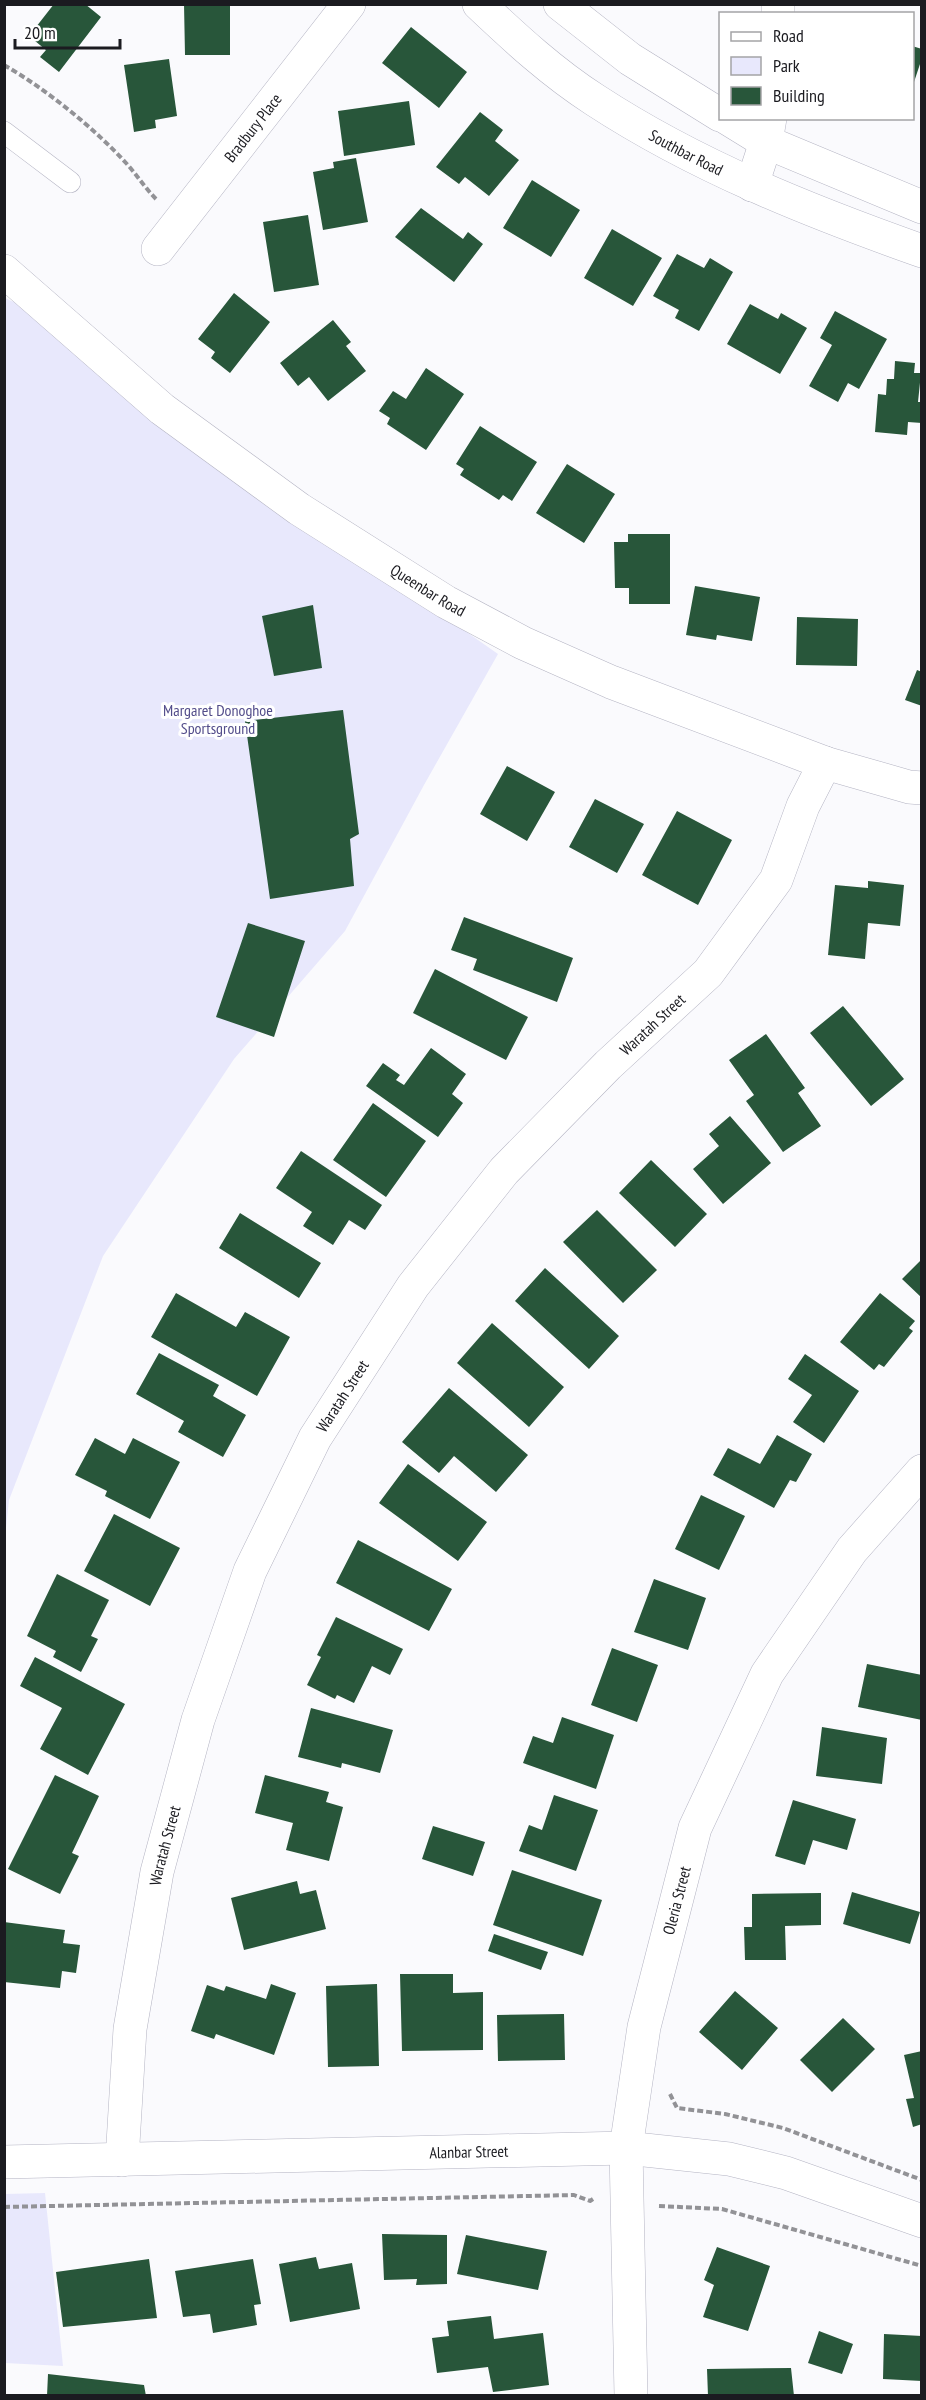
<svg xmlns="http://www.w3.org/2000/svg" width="926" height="2400" viewBox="0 0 926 2400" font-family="'PT Sans Narrow',sans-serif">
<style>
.green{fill:#e8e8fc}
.building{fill:#28563a}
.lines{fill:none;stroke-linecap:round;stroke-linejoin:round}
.service-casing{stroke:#b4b4c3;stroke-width:22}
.minor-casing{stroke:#b4b4c3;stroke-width:34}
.tertiary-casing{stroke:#b4b4c3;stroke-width:34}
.secondary-casing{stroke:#b4b4c3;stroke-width:34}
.path{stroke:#929296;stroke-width:4;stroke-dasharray:6 3;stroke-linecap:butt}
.service{stroke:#fff;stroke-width:21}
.minor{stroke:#fff;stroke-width:33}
.tertiary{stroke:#fff;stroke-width:33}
.secondary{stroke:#fff;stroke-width:33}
.labels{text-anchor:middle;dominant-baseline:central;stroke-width:6;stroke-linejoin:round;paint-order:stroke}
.street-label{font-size:16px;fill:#1b1b20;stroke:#fff}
.park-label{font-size:16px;fill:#524c8a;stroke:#fff}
</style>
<rect width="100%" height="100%" fill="#fafafd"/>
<!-- green -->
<path class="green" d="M5,298L75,331L274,497L498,654L424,785L345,931L234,1059L103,1256L9,1500L5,1537Z
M45,2193L63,2366L5,2363V2194Z"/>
<!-- building -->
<path class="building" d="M54,4H85L101,17L59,72L40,57L46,50L29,36Z
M184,4H230V55H185Z
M411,27L467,72L439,108L382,63Z
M912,46L922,49V58L913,85Z
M169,59L177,116L155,120L156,128L134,132L124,65Z
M409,101L415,145L344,156L338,111Z
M480,112L503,130L495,141L519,160L489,196L465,177L459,184L436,167Z
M356,158L368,222L323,230L313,172L334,168L333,162Z
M532,180L580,210L551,257L503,228Z
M421,208L463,239L468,232L483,244L454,282L395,237Z
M308,215L319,285L274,292L263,222Z
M612,229L662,258L633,306L584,278Z
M677,254L704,268L710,258L733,272L699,331L675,318L679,310L653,296Z
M234,293L270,322L230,373L211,358L215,352L198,339Z
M750,304L778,319L781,313L807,328L780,374L727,344Z
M835,311L887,339L859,389L848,383L838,402L809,386L832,345L820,338Z
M333,320L351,342L346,346L366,371L328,401L309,377L298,386L280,363Z
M895,361L915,363L914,373H921L918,402H922V423L908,422L907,435L875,432L878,394L886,395L887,379H894Z
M426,368L464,394L426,450L387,424L390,418L379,411L393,391L406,399Z
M480,426L537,462L512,501L503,495L499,500L460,475L464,469L456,464Z
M567,464L615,494L584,543L536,513Z
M628,534H670V604H629V588H615L614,542H628Z
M695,586L760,597L752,641L717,635L716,640L686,635Z
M313,605L322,668L274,676L262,616Z
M797,617L858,619L857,666L796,665Z
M917,670L922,672V706L905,700Z
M343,710L359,834L350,839L354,886L270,899L245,721Z
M507,766L555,792L527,841L480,814Z
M595,799L644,824L617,873L569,847Z
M677,811L732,840L698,905L642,875Z
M868,881L904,885L900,926L868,923L865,959L828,955L835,885L868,888Z
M464,917L573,958L557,1002L473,970L477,959L451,950Z
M248,923L305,941L274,1037L216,1017Z
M435,969L528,1017L506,1060L413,1013Z
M843,1006L904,1079L871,1106L810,1033Z
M766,1034L805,1088L798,1093L821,1126L783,1152L746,1101L754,1095L729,1060Z
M431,1048L466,1074L452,1094L463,1103L438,1137L366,1086L383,1063L400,1075L396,1080L404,1085Z
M373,1103L426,1141L386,1197L333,1160Z
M730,1116L771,1163L723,1204L693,1169L719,1146L709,1134Z
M301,1151L382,1205L365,1230L349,1220L333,1245L303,1226L312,1212L276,1188Z
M651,1160L707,1214L675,1247L619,1193Z
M597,1210L657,1270L623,1303L563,1242Z
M240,1213L321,1263L299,1298L219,1248Z
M922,1259V1298L902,1279Z
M545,1268L619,1336L589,1369L515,1301Z
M176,1293L236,1327L245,1312L290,1337L257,1396L151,1337Z
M880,1293L915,1321L909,1328L913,1331L884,1367L879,1364L874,1370L840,1342Z
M492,1323L564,1387L529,1427L457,1363Z
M159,1353L219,1385L213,1396L246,1415L223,1457L178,1432L184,1421L136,1394Z
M805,1354L859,1391L824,1443L793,1422L812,1395L788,1379Z
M449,1388L528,1455L496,1492L454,1456L439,1473L402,1442Z
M777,1435L812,1454L796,1482L790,1480L774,1508L713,1475L728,1448L760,1464Z
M95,1438L125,1454L133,1438L180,1462L150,1519L105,1496L107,1491L75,1475Z
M408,1464L487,1522L458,1561L379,1503Z
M701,1495L745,1516L719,1570L675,1549Z
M114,1514L180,1548L150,1606L84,1571Z
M358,1540L452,1589L429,1631L336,1583Z
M57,1574L109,1600L91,1636L98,1639L81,1672L53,1657L56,1651L27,1636Z
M654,1579L706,1598L688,1650L634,1632Z
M336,1617L403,1649L390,1675L372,1666L354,1703L337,1695L335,1699L307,1685L321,1657L317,1655Z
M612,1648L658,1665L637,1722L591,1705Z
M35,1657L125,1704L88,1775L40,1749L62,1708L20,1686Z
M867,1664L922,1675V1720L858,1707Z
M311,1708L393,1730L380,1773L342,1763L341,1768L298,1757Z
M562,1717L614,1735L596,1789L523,1763L533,1736L553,1743Z
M822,1727L887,1738L882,1784L816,1776Z
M55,1775L99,1796L72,1853L79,1856L60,1894L8,1869Z
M265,1775L329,1792L326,1802L343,1807L329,1861L286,1850L293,1823L255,1813Z
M554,1795L598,1810L576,1871L519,1851L529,1825L542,1830Z
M793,1800L856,1819L847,1850L813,1840L805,1865L775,1856Z
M433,1826L485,1842L473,1876L422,1859Z
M512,1870L602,1900L583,1956L493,1925Z
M297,1881L300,1894L316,1890L326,1929L244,1950L231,1898Z
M852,1892L920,1912L910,1944L843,1924Z
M821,1893V1925L785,1926L786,1960H745L744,1927H752V1894Z
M4,1922L65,1930L63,1943L80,1945L76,1973L62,1971L60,1988L4,1982Z
M494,1934L548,1952L541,1970L488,1951Z
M400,1974H453V1993L483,1992V2050L402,2051Z
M271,1984L296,1993L274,2055L216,2034L214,2039L191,2031L207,1985L224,1991L226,1986L266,1999Z
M377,1984L379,2066L328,2067L326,1986Z
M735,1991L778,2028L742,2070L699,2032Z
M564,2014L565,2060L498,2061L497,2015Z
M843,2018L875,2049L832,2092L800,2060Z
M922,2051V2124L913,2127L906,2099L914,2098L904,2055Z
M382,2234L447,2235V2284L416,2285L417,2279L384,2280Z
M466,2235L547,2251L538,2290L457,2274Z
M717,2247L770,2266L748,2331L703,2317L714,2285L704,2280Z
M316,2257L319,2269L352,2263L360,2309L290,2322L279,2264Z
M149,2259L157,2318L63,2327L56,2272Z
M253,2259L261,2304L254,2305L257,2325L213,2333L210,2314L183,2317L175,2271Z
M491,2316L494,2339L543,2333L549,2385L493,2392L488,2367L437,2373L432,2338L449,2336L447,2321Z
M819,2331L853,2344L842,2374L808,2363Z
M884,2334L922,2336V2381L883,2379Z
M791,2368L794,2396H708L707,2369Z
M48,2374L144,2385L146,2396H47Z"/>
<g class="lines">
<defs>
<path id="service" d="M4,132L70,182"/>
<g id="minor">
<path d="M778,14V4"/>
<path d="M752,185L766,142L770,118"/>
<path id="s1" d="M158,249L349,4"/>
<path id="s2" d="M4,271L162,409L299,509L446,602L523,643L611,682L825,763L909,787L922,788"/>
<path id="s3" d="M122,2160L130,2029L157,1872L198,1720L250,1571L315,1438L413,1286L504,1171L608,1065L708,973L776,880L803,806L825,763"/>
<path id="s4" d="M631,2396L626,2148L644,2027L695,1828L767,1674L852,1550L922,1471"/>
</g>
<g id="tertiary">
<path id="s5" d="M4,2162L626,2148L729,2159L786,2173L922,2221"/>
</g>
<g id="secondary">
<path id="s6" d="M479,4C516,39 553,73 595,100C696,166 809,211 922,251"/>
<path d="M560,4L630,59L720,115"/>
<path d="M727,118L766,142L922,207"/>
</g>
</defs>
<!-- service casing -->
<use href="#service" class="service-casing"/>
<!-- minor casing -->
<use href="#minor" class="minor-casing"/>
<!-- tertiary casing -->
<use href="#tertiary" class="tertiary-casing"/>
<!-- secondary casing -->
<use href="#secondary" class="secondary-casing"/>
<!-- path -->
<path class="path" d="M4,65C46,89 94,128 126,163C137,175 145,188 156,199
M670,2094L677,2108L725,2114L783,2128L922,2180
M659,2206L722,2209L922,2266
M4,2207L574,2195L590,2201L593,2199"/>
<!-- service -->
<use href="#service" class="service"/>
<!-- minor -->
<use href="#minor" class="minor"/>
<!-- tertiary -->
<use href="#tertiary" class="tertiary"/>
<!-- secondary -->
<use href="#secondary" class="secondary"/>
</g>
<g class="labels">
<!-- street labels -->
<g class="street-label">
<text stroke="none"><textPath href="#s1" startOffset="154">Bradbury Place</textPath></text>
<text stroke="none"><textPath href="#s6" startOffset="256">Southbar Road</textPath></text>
<text stroke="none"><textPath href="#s2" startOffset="532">Queenbar Road</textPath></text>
<text stroke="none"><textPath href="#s3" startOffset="1290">Waratah Street</textPath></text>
<text stroke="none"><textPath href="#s3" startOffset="804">Waratah Street</textPath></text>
<text stroke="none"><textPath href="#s3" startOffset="318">Waratah Street</textPath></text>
<text stroke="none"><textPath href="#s4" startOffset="501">Oleria Street</textPath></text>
<text stroke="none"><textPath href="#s5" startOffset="465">Alanbar Street</textPath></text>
</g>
<!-- park labels -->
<g class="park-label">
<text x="218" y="710">Margaret Donoghoe<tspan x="218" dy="18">Sportsground</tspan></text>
</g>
</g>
<!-- border -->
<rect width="926" height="2400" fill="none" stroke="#1b1b20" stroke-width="12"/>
<!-- legend -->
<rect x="719" y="12" width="195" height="108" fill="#ffffff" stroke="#a4a4a6" stroke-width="1.5"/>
<rect x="731" y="32" width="30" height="9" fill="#ffffff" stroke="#a4a4a6" stroke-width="1.5"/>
<text x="773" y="42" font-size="18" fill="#1b1b20">Road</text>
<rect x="731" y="57" width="30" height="18" fill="#e8e8fc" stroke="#a4a4a6" stroke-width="1.5"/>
<text x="773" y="72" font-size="18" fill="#1b1b20">Park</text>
<rect x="731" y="87" width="30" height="18" fill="#28563a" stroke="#a4a4a6" stroke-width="1.5"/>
<text x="773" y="102" font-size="18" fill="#1b1b20">Building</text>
<!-- scale -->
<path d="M15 39v9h105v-9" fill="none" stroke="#1b1b20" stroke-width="3"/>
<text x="24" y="39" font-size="18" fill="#1b1b20" stroke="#ffffff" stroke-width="4.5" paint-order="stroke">20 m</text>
</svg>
